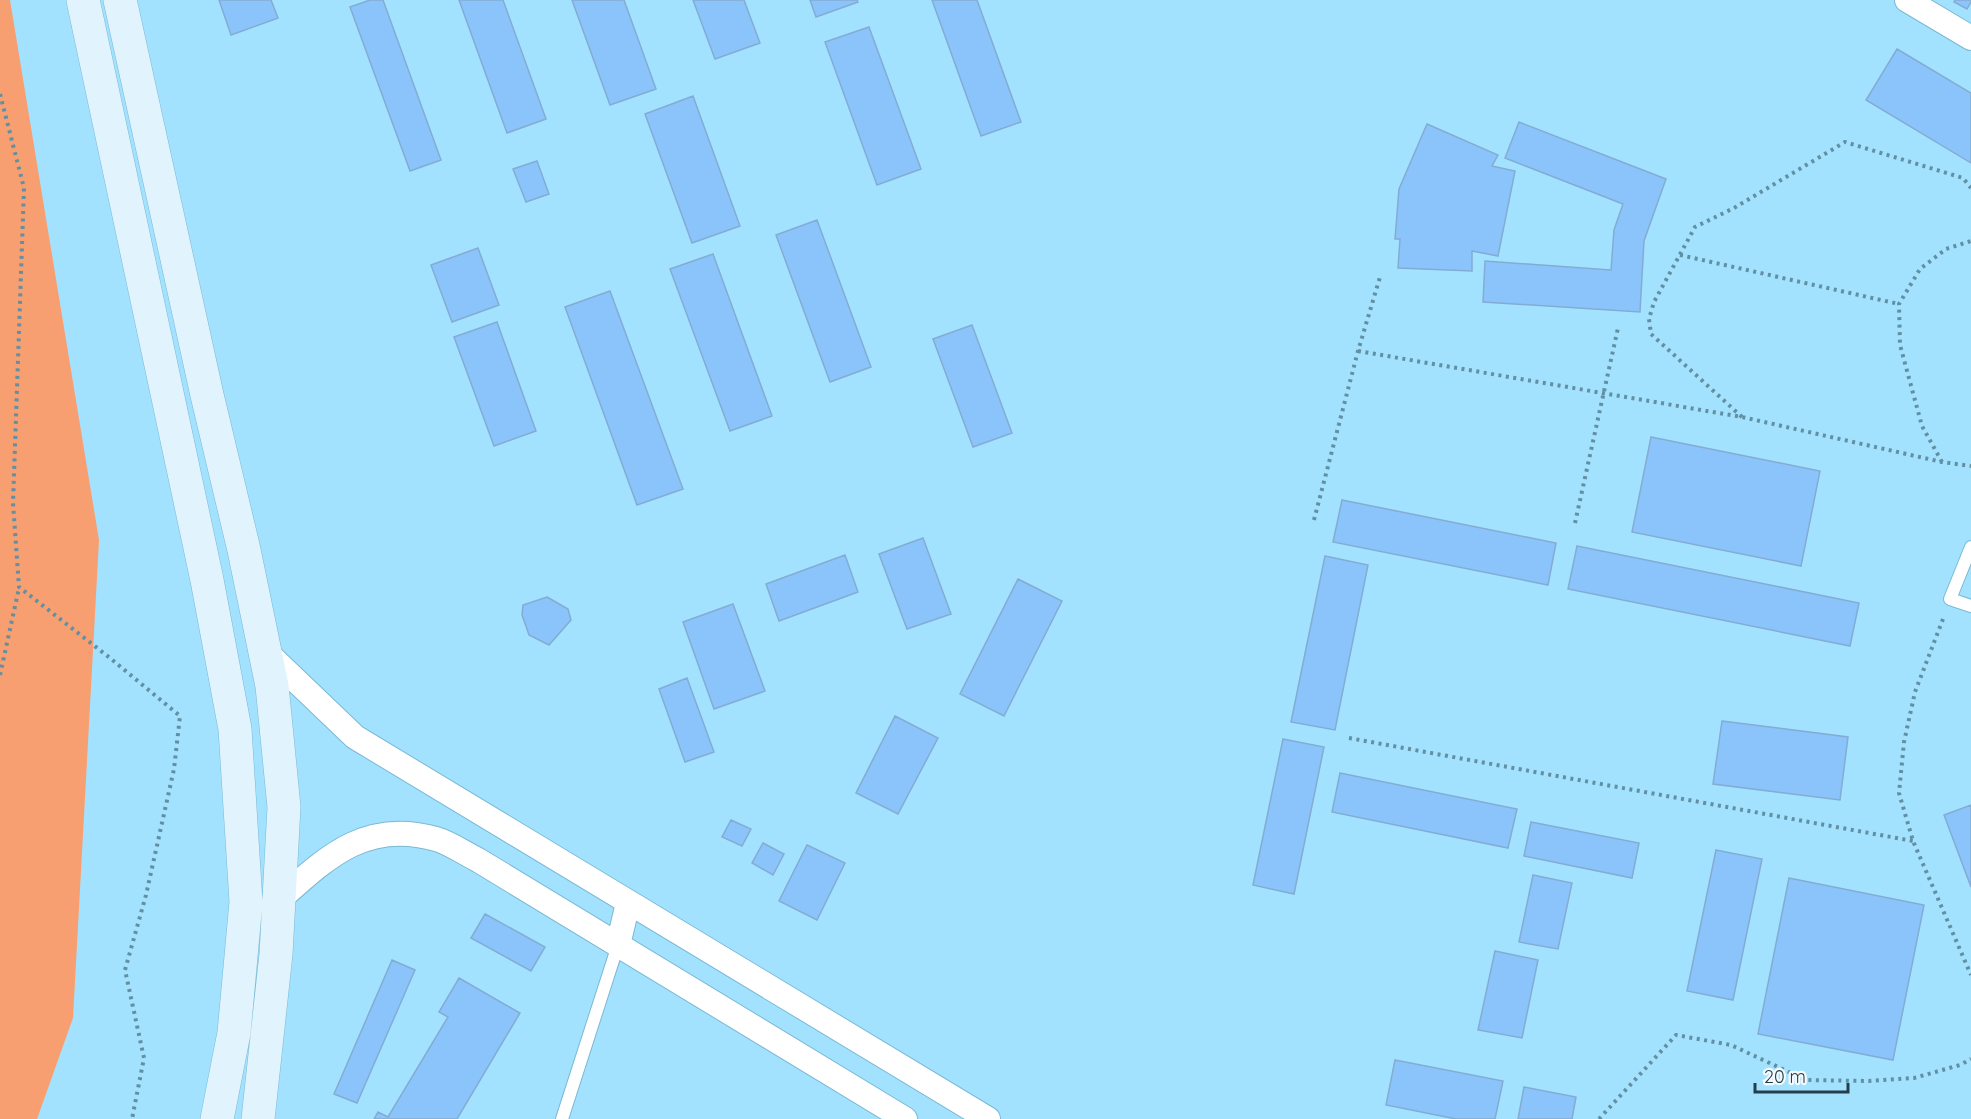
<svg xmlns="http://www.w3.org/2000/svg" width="1971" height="1119" viewBox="0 0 1971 1119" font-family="Quicksand,sans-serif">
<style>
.green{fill:#f79f71}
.building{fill:#8bc4fa;stroke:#82acd4;stroke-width:1.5}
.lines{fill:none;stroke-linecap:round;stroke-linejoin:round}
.lane-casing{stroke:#7bb9d4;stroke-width:14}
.street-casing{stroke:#7bb9d4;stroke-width:26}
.secondary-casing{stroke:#7bb9d4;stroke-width:34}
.path{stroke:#628fa2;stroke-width:4;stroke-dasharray:3 4.5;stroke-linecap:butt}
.lane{stroke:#fff;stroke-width:12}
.street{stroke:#fff;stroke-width:24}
.secondary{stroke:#e1f4fd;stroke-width:33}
</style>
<rect width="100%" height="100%" fill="#a3e2ff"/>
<!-- green -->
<path class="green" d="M0,0H10L99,540L73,1018L37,1119H0Z"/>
<!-- building -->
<path class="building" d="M219,0H271L278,18L231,35Z
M370,0H383L441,160L410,171L350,7Z
M459,0H503L546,119L507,133Z
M572,0H624L656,89L610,105Z
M693,0H744L760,43L715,59Z
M810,0H857L858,2L816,17Z
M932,0H977L1021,122L981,136Z
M1955,0H1971V2L1967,9L1954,2Z
M869,27L921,169L877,185L825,42Z
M1897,49L1971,93V163L1866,100Z
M693,96L740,226L692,243L645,114Z
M1519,122L1666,179L1644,241L1640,312L1483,302L1485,261L1611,270L1614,230L1623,204L1505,158Z
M1427,124L1498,155L1492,166L1515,171L1498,256L1472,251V271L1398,268L1400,239H1395L1399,189Z
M537,161L549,194L526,202L513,169Z
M817,220L871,367L830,382L776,235Z
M478,248L499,305L452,322L431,265Z
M713,254L772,416L730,431L670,269Z
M610,291L683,489L637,505L565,307Z
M497,322L536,431L494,446L454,337Z
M972,325L1012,433L973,447L933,339Z
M1651,437L1820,471L1801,566L1632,532Z
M1342,500L1556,543L1548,585L1333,542Z
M923,538L951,614L907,629L879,554Z
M1577,546L1859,603L1850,646L1568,589Z
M845,555L858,592L779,621L766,584Z
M1325,556L1368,565L1335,730L1291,722Z
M1018,579L1062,601L1004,716L960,694Z
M547,597L568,609L571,620L549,645L529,635L522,615L523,605Z
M733,604L765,691L714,709L683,622Z
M687,678L714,752L685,762L659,689Z
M895,716L938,738L898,814L856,793Z
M1722,721L1848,737L1840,800L1713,784Z
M1283,739L1324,747L1294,894L1253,885Z
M1340,773L1517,809L1508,848L1332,812Z
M1971,805V887L1944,815Z
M731,820L751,829L742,846L722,837Z
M1531,822L1639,843L1632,878L1524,856Z
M763,843L784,854L773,875L752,863Z
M807,845L845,863L817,920L779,901Z
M1716,850L1762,859L1733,1000L1687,991Z
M1533,875L1572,883L1558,949L1519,942Z
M1789,878L1924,905L1893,1060L1758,1034Z
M485,914L545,947L531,971L471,938Z
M1495,951L1538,960L1522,1038L1478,1030Z
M392,960L415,970L357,1103L334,1094Z
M459,978L520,1013L457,1119H374L378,1112L388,1117L448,1017L439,1012Z
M1395,1060L1503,1081L1495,1119H1456L1386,1105Z
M1524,1087L1576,1097L1572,1119H1518Z"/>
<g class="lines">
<defs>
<path id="lane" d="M1971,547L1950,599L1971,606
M562,1119L618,945"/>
<path id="street" d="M1907,0L1971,38
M264,650L355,737L988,1119
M279,900C327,857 366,819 436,839C450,843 464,853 478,860L905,1119
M618,945L628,903"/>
<path id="secondary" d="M83,0L207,580L235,729L246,902L234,1033L217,1119
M120,0L207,395L244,550L272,686L284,807L276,954L258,1119"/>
</defs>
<!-- lane casing -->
<use href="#lane" class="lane-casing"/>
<!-- street casing -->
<use href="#street" class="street-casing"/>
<!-- secondary casing -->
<use href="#secondary" class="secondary-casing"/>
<!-- path -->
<path class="path" d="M0,94L24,188L13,503L19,587L110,658L180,716L174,769L146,895L125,970L144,1058L132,1119
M1680,255L1899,304
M1358,351L1742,417L1942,462L1971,466
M1742,417L1651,334L1649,319L1654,302L1695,227L1734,208L1845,142L1963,178L1971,188
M1942,462L1922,426L1900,345L1899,304L1920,269L1946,249L1971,241
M1314,520L1358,351L1380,277
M1575,523L1618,328
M1943,619L1915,692L1904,742L1899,793L1913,841L1971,975
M0,675L19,588
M1349,738L1913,841
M1599,1119L1676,1035L1731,1045L1806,1080L1869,1081L1914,1078L1960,1065L1971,1059"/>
<!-- lane -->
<use href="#lane" class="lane"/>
<!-- street -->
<use href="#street" class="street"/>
<!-- secondary -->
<use href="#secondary" class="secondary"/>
</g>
<!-- scale -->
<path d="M1755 1083v9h93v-9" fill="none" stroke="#253f4a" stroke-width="3"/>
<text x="1764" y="1083" font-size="18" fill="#253f4a" stroke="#f4fafd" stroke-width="4.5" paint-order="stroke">20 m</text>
</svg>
